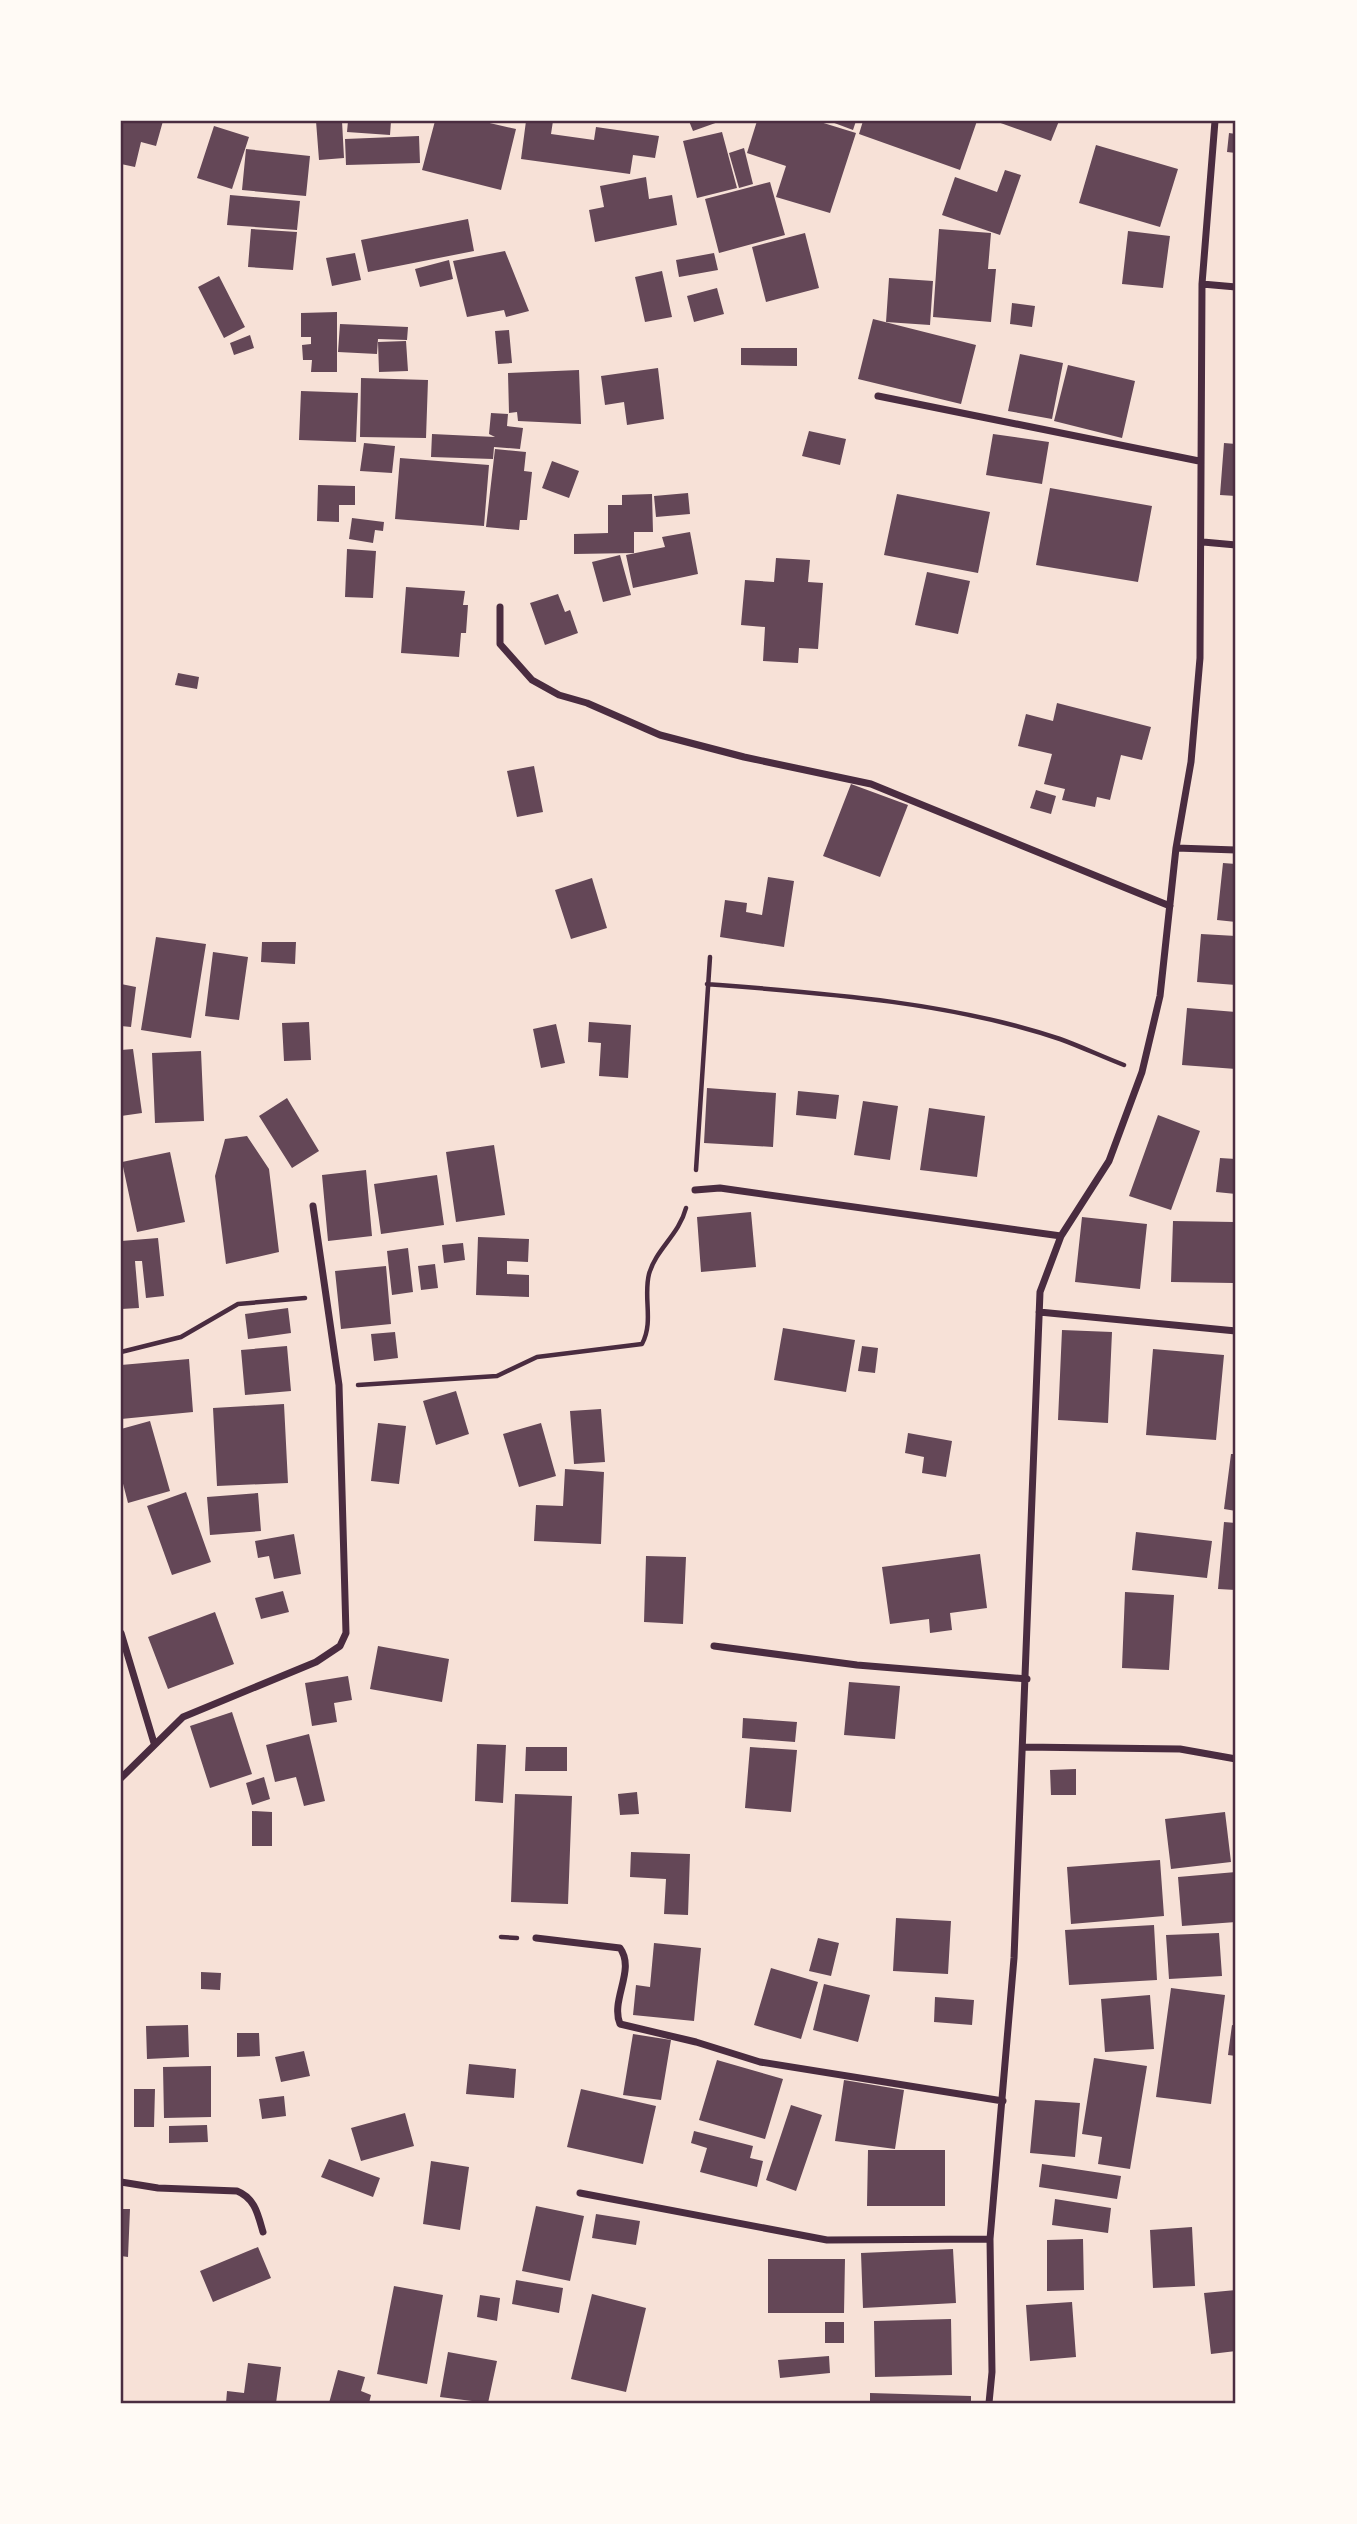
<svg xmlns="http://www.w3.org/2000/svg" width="1357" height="2524" viewBox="0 0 1357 2524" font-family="'DejaVu Sans',sans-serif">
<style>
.building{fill:#644757}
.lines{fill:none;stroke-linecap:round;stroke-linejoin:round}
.path{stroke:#4a2c40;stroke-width:4.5}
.minor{stroke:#4a2c40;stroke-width:7}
.neatline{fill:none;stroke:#4a2c40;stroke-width:2.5}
</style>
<rect width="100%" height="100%" fill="#f7e1d7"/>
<!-- building -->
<path class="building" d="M121,121H163L156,146L141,142L135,167L121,164Z
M316,121H342L344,158L319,160Z
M348,121H391L390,135L347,132Z
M435,121H481L516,129L501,190L422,170Z
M526,121H553L551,134L594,140L596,127L659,136L655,158L633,155L630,174L521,159Z
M689,121H721L693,131Z
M757,121H817L856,133L830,213L776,197L786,166L747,153Z
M829,121H856L853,130Z
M863,121H977L960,170L859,134Z
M995,121H1059L1051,141Z
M214,126L249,137L232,189L197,178Z
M722,132L737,188L697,198L683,141Z
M1229,133L1236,134V153L1227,152Z
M419,136L420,163L346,165L345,139Z
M1096,145L1178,169L1160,227L1079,203Z
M744,148L753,184L739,188L729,153Z
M246,149L310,156L306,196L242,190Z
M1005,170L1021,175L1000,235L942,215L955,177L997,192Z
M646,177L649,199L672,195L677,225L595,242L589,210L604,207L600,186Z
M770,182L785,235L719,253L705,199Z
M230,195L300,201L297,230L227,225Z
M468,219L474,251L368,272L361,240Z
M251,229L297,232L293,270L248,267Z
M939,229L991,233L988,269H996L991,322L933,317Z
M1128,231L1170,236L1163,288L1122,284Z
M805,233L819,288L766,302L752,247Z
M505,251L529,311L506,317L504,310L467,317L453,261Z
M355,253L361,280L332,286L326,258Z
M714,253L718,270L679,277L676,260Z
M449,260L453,279L420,287L415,269Z
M662,271L672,317L645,322L635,277Z
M219,276L245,327L224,338L198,287Z
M889,278L933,281L930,325L886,322Z
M717,288L724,314L694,322L687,296Z
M1012,303L1035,306L1032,327L1010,324Z
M337,312V372H311L312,360H303L302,345L311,344V337H301V313Z
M873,319L976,345L961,404L858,379Z
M340,324L408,327L407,340L378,339L377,354L338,352Z
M509,330L512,363L498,364L495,331Z
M250,335L254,348L234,355L230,343Z
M406,341L408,371L379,372L378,342Z
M741,348H797V366L741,365Z
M1020,354L1063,363L1052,419L1008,411Z
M1068,365L1135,381L1122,438L1054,421Z
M658,368L664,419L627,425L624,402L605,405L601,376Z
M579,370L581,424L518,421L517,412L509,413L508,373Z
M361,378L428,380L426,438L360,437Z
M301,391L358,393L356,442L299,440Z
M491,413L508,414L507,426L523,428L520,449L494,447L493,459L431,457L432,434L495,437L489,434Z
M809,431L846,439L840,465L802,456Z
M993,434L1049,442L1042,484L986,475Z
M364,443L395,446L392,473L360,471Z
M1224,443L1236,444V496L1220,495Z
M495,449L526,452L524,471L532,472L527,520H520L519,530L486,527Z
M400,458L489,465L484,526L395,519Z
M552,461L579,471L569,498L542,488Z
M318,485L355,486V505H339V522L317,521Z
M1050,488L1152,506L1138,582L1036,565Z
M688,493L690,514L656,517L654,496Z
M652,494L653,532H634V553L574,554V534L608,533V505H622V495Z
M897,494L990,512L978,573L884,555Z
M352,518L384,522L383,531L375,530L373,543L349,539Z
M690,532L698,574L633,588L626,555L665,547L662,537Z
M347,549L376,551L373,598L345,597Z
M620,555L631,595L603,602L592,562Z
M776,558L810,560L808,582L823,583L818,649L799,648L798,663L763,661L765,627L741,625L745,580L774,582Z
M927,572L970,581L958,634L915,625Z
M406,587L465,591L463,605H468L466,633H461L459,657L401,653Z
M558,594L565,612L570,610L578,633L545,645L530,603Z
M178,673L199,677L197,689L175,685Z
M1057,703L1151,727L1142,760L1121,755L1110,800L1097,797L1095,807L1062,800L1065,789L1044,784L1052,754L1018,746L1026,714L1053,721Z
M534,766L543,812L517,817L507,771Z
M851,784L908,805L880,877L823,856Z
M1036,790L1056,796L1051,814L1030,808Z
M1223,863L1236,864V922L1217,920Z
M768,877L794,881L784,947L720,937L725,900L747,903L746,912L762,915Z
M592,878L607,928L571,939L555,890Z
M1201,934L1236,936V985L1197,982Z
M156,937L206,944L191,1038L141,1030Z
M262,942H296L295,964L261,962Z
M213,952L248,957L239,1020L205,1016Z
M121,984L136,987L131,1027L121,1026Z
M1187,1008L1236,1012V1069L1182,1065Z
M309,1022L311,1060L284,1061L282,1023Z
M589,1022L631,1025L628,1078L599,1076L601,1043L588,1042Z
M556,1024L565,1063L541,1068L533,1029Z
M133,1049L142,1113L121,1116V1050Z
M201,1051L204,1121L155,1123L152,1053Z
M707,1088L776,1093L773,1147L704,1143Z
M798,1091L839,1095L836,1119L796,1115Z
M287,1098L319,1151L292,1168L259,1116Z
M863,1101L898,1106L890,1160L854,1155Z
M929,1108L985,1116L977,1177L920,1170Z
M1158,1115L1200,1131L1171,1210L1129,1196Z
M247,1136L269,1169L279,1252L226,1264L215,1176L225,1139Z
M494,1145L505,1215L456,1222L446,1152Z
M170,1152L185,1222L137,1232L122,1162Z
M1220,1158L1236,1159V1194L1216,1192Z
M366,1170L372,1236L328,1241L322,1175Z
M437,1175L444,1225L381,1234L374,1184Z
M751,1212L756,1267L701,1272L697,1217Z
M1082,1217L1147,1224L1140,1289L1075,1282Z
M1173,1221L1234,1222L1233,1283L1171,1282Z
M478,1237L529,1239L528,1262L507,1261V1274L529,1275V1297L476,1295Z
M158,1238L164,1296L146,1298L142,1261H135L139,1308L121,1309V1241Z
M463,1243L465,1260L444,1263L442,1245Z
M408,1248L413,1292L392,1295L387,1251Z
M435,1264L438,1288L421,1290L418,1266Z
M386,1266L391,1324L341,1329L335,1271Z
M288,1308L291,1333L248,1339L245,1314Z
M783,1328L855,1340L846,1392L774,1380Z
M1062,1330L1112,1332L1108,1423L1058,1420Z
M395,1332L398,1358L374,1361L371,1334Z
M287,1346L291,1391L245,1395L241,1350Z
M862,1346L878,1348L875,1373L858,1371Z
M1153,1349L1224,1355L1216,1440L1146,1435Z
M189,1359L193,1412L121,1419V1365Z
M456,1391L469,1434L436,1445L423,1401Z
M284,1404L288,1483L217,1486L213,1408Z
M601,1409L605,1462L574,1464L570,1411Z
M150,1421L170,1491L128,1503L121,1476V1429Z
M378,1423L406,1426L399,1484L371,1481Z
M541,1423L556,1476L519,1487L503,1434Z
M908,1433L952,1441L946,1477L922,1473L924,1457L905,1453Z
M1231,1454H1236V1511L1224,1509Z
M565,1469L604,1472L601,1544L534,1541L536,1505L563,1506Z
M186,1492L211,1562L172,1575L147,1506Z
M258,1493L261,1531L210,1535L207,1497Z
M1224,1522L1236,1523V1590L1218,1589Z
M1136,1532L1212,1541L1207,1578L1132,1570Z
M294,1534L301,1574L274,1579L269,1556L258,1558L255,1541Z
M980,1554L987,1608L950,1613L952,1630L930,1633L929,1619L890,1624L882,1567Z
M646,1556L686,1557L683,1624L644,1622Z
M283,1591L289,1612L261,1619L255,1598Z
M1125,1592L1174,1595L1169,1670L1122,1668Z
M215,1612L234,1664L168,1689L148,1637Z
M378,1646L449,1659L442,1702L370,1689Z
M348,1676L352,1700L334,1703L337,1722L312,1726L305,1683Z
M849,1682L900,1686L895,1739L844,1735Z
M232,1712L252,1774L210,1788L190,1726Z
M743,1718L797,1722L795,1742L742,1738Z
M309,1734L325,1801L304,1806L296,1777L275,1782L266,1745Z
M477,1744L506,1745L503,1803L475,1801Z
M526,1747H567V1771H525Z
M750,1747L797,1750L791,1812L745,1808Z
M1076,1769V1795H1051L1050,1770Z
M264,1777L270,1799L252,1805L246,1783Z
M637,1792L639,1814L620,1815L618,1794Z
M515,1794L572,1796L568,1904L511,1902Z
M252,1811L272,1812V1846H252Z
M1225,1812L1231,1862L1171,1869L1165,1819Z
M631,1852L690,1854L688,1915L664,1914L666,1879L630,1877Z
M1160,1860L1164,1916L1071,1924L1067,1867Z
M1236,1872V1922L1182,1926L1178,1877Z
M896,1918L951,1921L948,1974L893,1971Z
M1154,1925L1157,1980L1069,1985L1065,1930Z
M1219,1933L1222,1976L1169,1979L1166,1935Z
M818,1938L839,1943L831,1976L809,1971Z
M654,1943L701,1948L694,2021L633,2015L636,1985L650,1987Z
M771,1968L818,1982L801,2039L754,2025Z
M201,1972L221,1973L220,1990L201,1989Z
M824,1984L870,1995L858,2042L813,2030Z
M1171,1988L1225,1995L1211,2104L1156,2097Z
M1150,1995L1154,2049L1105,2052L1101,1999Z
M935,1997L974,2000L972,2025L934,2022Z
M188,2025L189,2057L147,2059L146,2026Z
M1232,2025L1236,2026V2056L1228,2055Z
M237,2033H259L260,2056L237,2057Z
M633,2034L671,2040L661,2100L623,2095Z
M304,2051L310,2076L281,2082L275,2057Z
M1094,2058L1147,2066L1130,2169L1098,2164L1102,2137L1082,2134Z
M717,2060L783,2079L765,2139L699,2120Z
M469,2064L516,2069L514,2098L466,2094Z
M211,2066V2117L164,2118L163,2067Z
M844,2080L904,2090L895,2149L835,2141Z
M134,2089H155L154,2127H134Z
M581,2089L656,2106L643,2164L567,2147Z
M284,2096L286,2116L262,2119L259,2099Z
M1035,2100L1080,2103L1075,2157L1030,2153Z
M791,2105L822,2115L796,2191L766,2180Z
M405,2113L414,2146L361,2161L351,2128Z
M207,2125L208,2142L169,2143V2126Z
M694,2131L753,2146L750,2158L763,2161L757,2187L700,2172L707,2148L691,2143Z
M868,2150H945V2206H867Z
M329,2159L380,2178L373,2197L321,2177Z
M431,2161L469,2167L460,2230L423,2224Z
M1042,2164L1121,2176L1117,2199L1039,2187Z
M1055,2199L1111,2208L1108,2233L1052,2225Z
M536,2206L584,2216L570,2281L522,2271Z
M121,2209H130L128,2257L121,2256Z
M596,2214L640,2221L636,2245L592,2238Z
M1192,2227L1195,2286L1153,2288L1150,2230Z
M1083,2239L1084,2290L1047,2291V2240Z
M258,2247L271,2278L213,2302L200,2271Z
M953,2249L956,2303L863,2308L861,2253Z
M768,2259H845L844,2313H768Z
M516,2280L563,2288L559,2313L512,2304Z
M394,2286L443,2295L427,2384L377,2374Z
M1236,2290V2351L1211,2354L1204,2293Z
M592,2294L646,2308L626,2392L571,2379Z
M480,2295L500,2298L497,2321L477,2317Z
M1072,2302L1076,2357L1030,2361L1026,2305Z
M951,2319L952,2375L875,2377L874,2321Z
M825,2322H844V2343H825Z
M448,2352L497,2361L488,2403L440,2397Z
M829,2356L830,2373L780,2378L778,2360Z
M248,2363L281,2367L276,2403H226L227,2391L244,2393Z
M338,2370L365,2377L361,2391L371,2395L369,2403H329Z
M870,2393L971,2396V2403H870Z"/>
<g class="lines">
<!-- path -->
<path class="path" d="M707,984C822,993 951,1002 1060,1039C1082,1047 1103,1057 1124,1065
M696,1170L710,957
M121,1352L181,1337L238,1304L305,1298
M358,1385L497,1376L537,1357L642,1344C654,1322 643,1297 649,1274C656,1249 679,1235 686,1208
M501,1937L517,1938"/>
<!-- minor -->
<path class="minor" d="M1202,284L1236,287
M878,396L1199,461
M1203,542L1236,545
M500,607V644L532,680L559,695L587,703L660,735L744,757L871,784L1170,906
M1176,848L1236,850
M695,1190L720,1188L1061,1236
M1039,1312L1236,1331
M121,1633L154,1743
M714,1646L857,1665L1027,1679
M1023,1747L1180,1749L1236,1759
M121,1778L183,1717L316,1662L340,1646L346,1633L339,1385L313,1206
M536,1938L620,1948C636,1970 610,2000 620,2024L696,2042L760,2062L1003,2101
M121,2182L158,2188L237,2191C255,2198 258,2215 263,2232
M580,2193L827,2240L990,2239
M989,2403L992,2372L990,2239L1014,1958L1040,1292L1061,1236L1109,1161L1142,1072L1160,996L1176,848L1191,762L1200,658L1202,284L1215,121"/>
</g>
<!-- border -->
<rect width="1357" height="2524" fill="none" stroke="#fffaf5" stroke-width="245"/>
<rect x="122" y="122" width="1112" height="2280" class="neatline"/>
</svg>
